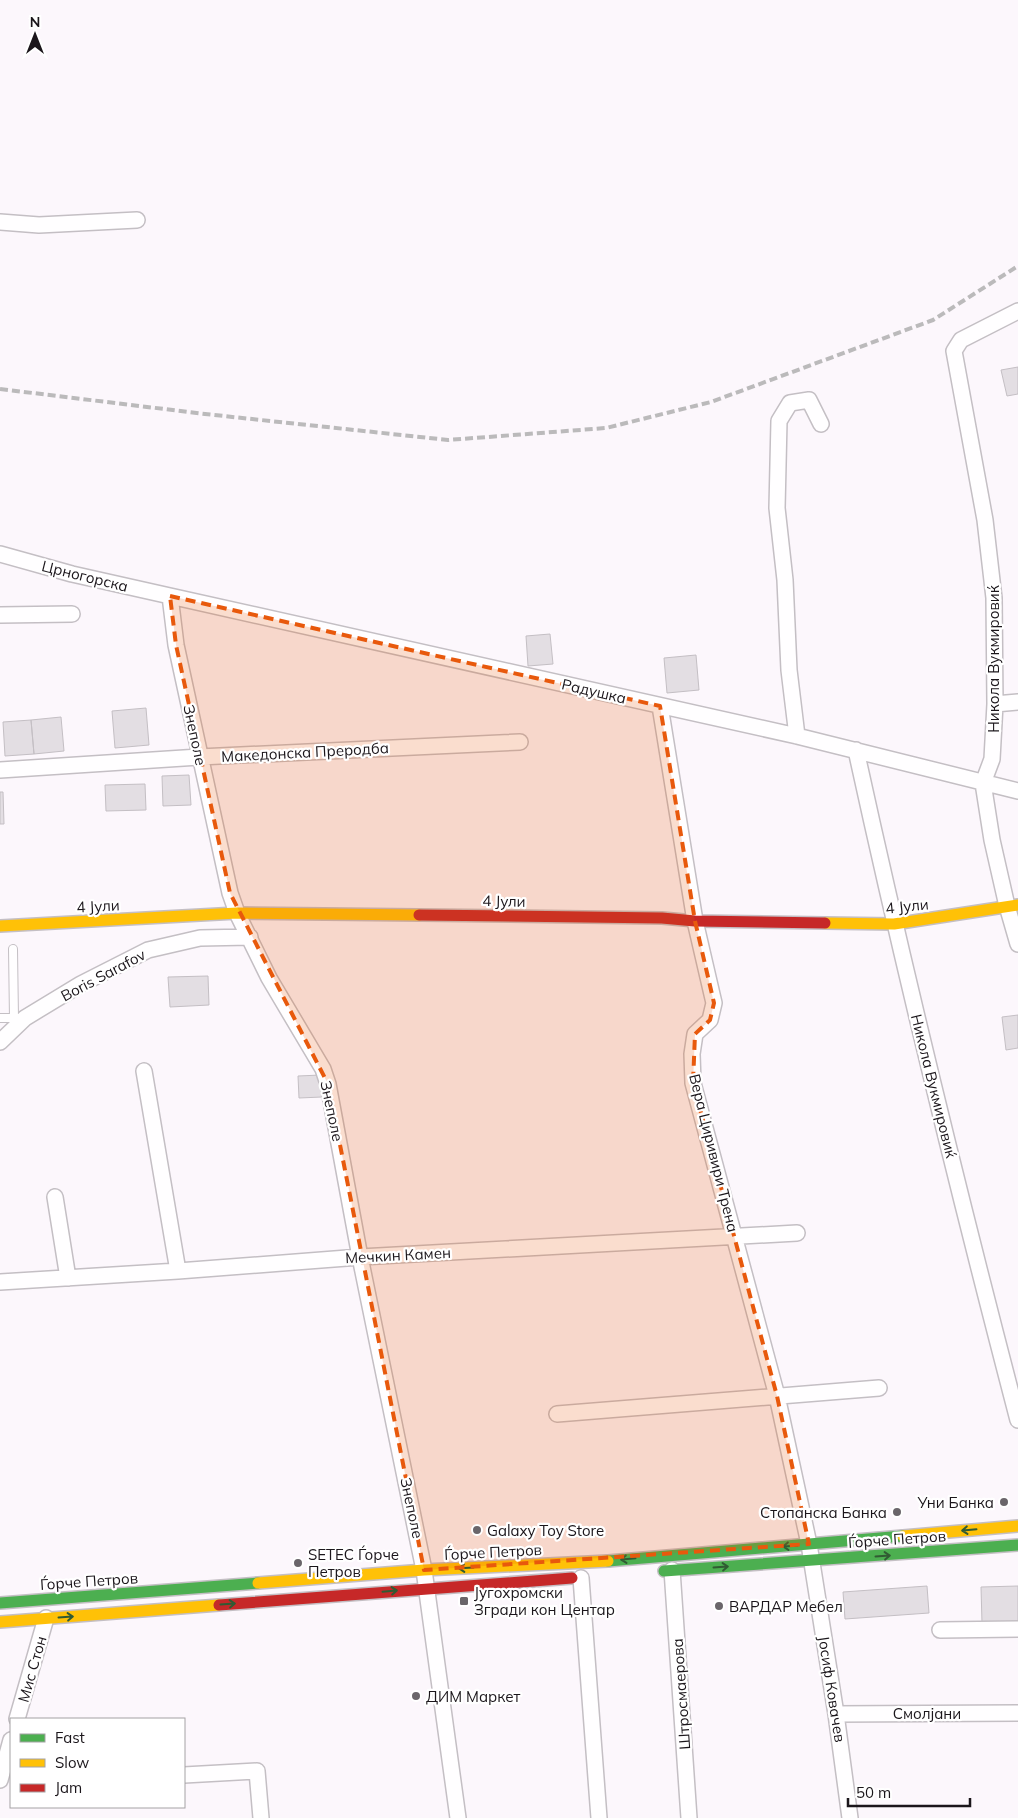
<svg xmlns="http://www.w3.org/2000/svg" width="1018" height="1818" viewBox="0 0 1018 1818" font-family="Mulish,sans-serif">
<style>
.building{fill:#e3dee3;stroke:#c4bfc4}
.lines{fill:none;stroke-linecap:round;stroke-linejoin:round}
.lane-casing{stroke:#c4bfc4;stroke-width:10}
.street-casing{stroke:#c4bfc4;stroke-width:18}
.fast-casing{stroke:#c4bfc4;stroke-width:14}
.slow-casing{stroke:#c4bfc4;stroke-width:14}
.jam-casing{stroke:#c4bfc4;stroke-width:14}
.lane{stroke:#fffeff;stroke-width:8}
.street{stroke:#fffeff;stroke-width:15}
.fast{stroke:#4caf50;stroke-width:11}
.slow{stroke:#ffc107;stroke-width:11}
.jam{stroke:#c62828;stroke-width:11}
.rail{stroke:#bbbabb;stroke-width:4;stroke-dasharray:8 4;stroke-linecap:butt}
.oneway{stroke:#315b33}
.marked{fill:#e8590c;fill-opacity:0.2;stroke:#e8590c;stroke-width:4;stroke-dasharray:10 6;stroke-linejoin:round}
.poi-dot{fill:#6a656a;stroke:#fff;stroke-width:2}
.labels{text-anchor:middle;dominant-baseline:central;stroke-width:4.5;stroke-linejoin:round;paint-order:stroke}
.street-label{font-size:15px;fill:#1b161b;stroke:#fff}
.poi-label{font-size:15px;fill:#1b161b;stroke:#fff;text-anchor:start}
</style>
<rect width="100%" height="100%" fill="#fcf7fc"/>
<!-- building -->
<path class="building" d="M1018,367V394L1007,396L1001,370Z
M550,634L553,664L528,666L526,636Z
M696,655L699,690L667,693L664,658Z
M146,708L149,745L115,748L112,711Z
M61,717L64,751L34,754L31,720Z
M31,720L34,754L5,756L3,722Z
M189,775L191,805L163,806L162,776Z
M145,784L146,810L106,811L105,785Z
M0,792H3L4,824H0Z
M208,976L209,1005L170,1007L168,977Z
M1018,1015V1048L1006,1050L1002,1017Z
M321,1075L322,1097L299,1098L298,1076Z
M927,1586L929,1613L845,1619L843,1592Z
M1018,1586V1622L982,1623L981,1587Z"/>
<g class="lines">
<defs>
<path id="lane" d="M13,949L14,1018
M0,1018H18"/>
<path id="street" d="M0,222L39,225L137,220
M1018,311L961,340L954,351L985,520L994,598L995,704L992,759L983,783L992,840L1007,906L1018,944
M0,554L72,574L170,596L797,736L1018,791
M170,596L176,645L230,893L237,913L269,978L323,1069L328,1084L360,1257L424,1570L458,1818
M0,615L72,614
M995,704L1018,702
M660,706L695,921L714,1003L710,1020L695,1034L692,1054L693,1083L777,1396L809,1544L836,1714L850,1818
M797,736L789,670L785,580L777,508L779,421L790,403L809,400L821,424
M856,750C905,975 960,1198 1018,1420
M0,770L199,757L520,742
M0,1042L25,1018L81,984L148,950L200,938L250,937
M144,1071L178,1271
M55,1197L68,1278
M0,1282L178,1271L360,1257L797,1233
M557,1414L879,1388
M672,1570L689,1818
M581,1578L599,1818
M940,1630L1018,1629
M836,1714L1018,1713
M17,1719L46,1618
M184,1775L257,1771L261,1818
M0,1780L11,1740"/>
<path id="fast" d="M608,1561L903,1536
M664,1571L1018,1545
M0,1603L258,1583"/>
<path id="slow" d="M825,923L894,924L1018,905
M0,926L237,913L419,915
M903,1536L1018,1526
M258,1583L424,1570L608,1561
M0,1622L219,1605"/>
<path id="jam" d="M419,915L662,918L695,921L825,923
M219,1605L572,1578"/>
</defs>
<!-- lane casing -->
<use href="#lane" class="lane-casing"/>
<!-- street casing -->
<use href="#street" class="street-casing"/>
<!-- fast casing -->
<use href="#fast" class="fast-casing"/>
<!-- slow casing -->
<use href="#slow" class="slow-casing"/>
<!-- jam casing -->
<use href="#jam" class="jam-casing"/>
<!-- lane -->
<use href="#lane" class="lane"/>
<!-- street -->
<use href="#street" class="street"/>
<!-- fast -->
<use href="#fast" class="fast"/>
<!-- slow -->
<use href="#slow" class="slow"/>
<!-- jam -->
<use href="#jam" class="jam"/>
<!-- rail -->
<path class="rail" d="M0,389L205,414L448,440L606,428L711,402L933,320L1018,266"/>
</g>
<!-- one-way arrows -->
<defs><path id="oneway-shaft" d="M-6 0H5M1.5-3L5.5 0L1.5 3" fill="none" stroke-width="1.6" stroke-linecap="round" stroke-linejoin="round" transform="scale(1.25)"/></defs>
<g class="oneway">
<use href="#oneway-shaft" transform="translate(969 1530) rotate(175)"/>
<use href="#oneway-shaft" transform="translate(790 1546) rotate(176)"/>
<use href="#oneway-shaft" transform="translate(883 1556) rotate(-4)"/>
<use href="#oneway-shaft" transform="translate(628 1559) rotate(175)"/>
<use href="#oneway-shaft" transform="translate(721 1567) rotate(-4)"/>
<use href="#oneway-shaft" transform="translate(466 1568) rotate(177)"/>
<use href="#oneway-shaft" transform="translate(390 1591) rotate(-5)"/>
<use href="#oneway-shaft" transform="translate(228 1604) rotate(-4)"/>
<use href="#oneway-shaft" transform="translate(66 1617) rotate(-4)"/>
</g>
<!-- marked area -->
<path class="marked" d="M170,596L660,706L695,921L714,1003L710,1020L695,1034L693,1083L777,1396L809,1544L424,1570L328,1084L230,893L176,645Z"/>
<!-- markers -->
<g class="poi-dot">
<circle cx="1004" cy="1502" r="5"/>
<circle cx="897" cy="1512" r="5"/>
<circle cx="477" cy="1530" r="5"/>
<circle cx="298" cy="1563" r="5"/>
<rect x="459" y="1596" width="10" height="10" rx="2.5"/>
<circle cx="719" cy="1606" r="5"/>
<circle cx="416" cy="1696" r="5"/>
</g>
<g class="labels">
<!-- street labels -->
<g class="street-label">
<text transform="translate(85 576) rotate(14)">Црногорска</text>
<text transform="translate(993 659) rotate(-90)">Никола Вукмировиќ</text>
<text transform="translate(594 691) rotate(13)">Радушка</text>
<text transform="translate(195 735) rotate(78)">Знеполе</text>
<text transform="translate(305 752) rotate(-3)">Македонска Преродба</text>
<text transform="translate(504 901) rotate(1)">4 Јули</text>
<text transform="translate(98 906) rotate(-3)">4 Јули</text>
<text transform="translate(907 906) rotate(-6)">4 Јули</text>
<text transform="translate(103 975) rotate(-28)">Boris Sarafov</text>
<text transform="translate(934 1086) rotate(76)">Никола Вукмировиќ</text>
<text transform="translate(332 1111) rotate(78)">Знеполе</text>
<text transform="translate(714 1153) rotate(76)">Вера Циривири Трена</text>
<text transform="translate(398 1255) rotate(-3)">Мечкин Камен</text>
<text transform="translate(412 1508) rotate(78)">Знеполе</text>
<text transform="translate(897 1539) rotate(-4)">Ѓорче Петров</text>
<text transform="translate(493 1552) rotate(-3)">Ѓорче Петров</text>
<text transform="translate(89 1581) rotate(-4)">Ѓорче Петров</text>
<text transform="translate(32 1669) rotate(-74)">Мис Стон</text>
<text transform="translate(832 1689) rotate(81)">Јосиф Ковачев</text>
<text transform="translate(681 1694) rotate(-94)">Штросмаерова</text>
<text x="927" y="1713">Смолјани</text>
</g>
<!-- poi labels -->
<g class="poi-label">
<text x="994" y="1502" text-anchor="end">Уни Банка</text>
<text x="887" y="1512" text-anchor="end">Стопанска Банка</text>
<text x="487" y="1530">Galaxy Toy Store</text>
<text x="308" y="1554">SETEC Ѓорче<tspan x="308" dy="17">Петров</tspan></text>
<text x="474" y="1592">Југохромски<tspan x="474" dy="17">Згради кон Центар</tspan></text>
<text x="729" y="1606">ВАРДАР Мебел</text>
<text x="426" y="1696">ДИМ Маркет</text>
</g>
</g>
<!-- legend -->
<rect x="10" y="1718" width="175" height="90" fill="#ffffff" stroke="#a4a2a4"/>
<rect x="20" y="1734" width="25" height="8" fill="#4caf50" stroke="#a4a2a4"/>
<text x="55" y="1743" font-size="15" fill="#1b161b">Fast</text>
<rect x="20" y="1759" width="25" height="8" fill="#ffc107" stroke="#a4a2a4"/>
<text x="55" y="1768" font-size="15" fill="#1b161b">Slow</text>
<rect x="20" y="1784" width="25" height="8" fill="#c62828" stroke="#a4a2a4"/>
<text x="55" y="1793" font-size="15" fill="#1b161b">Jam</text>
<!-- north arrow -->
<g transform="translate(35 35)" stroke="#ffffff" stroke-width="4" paint-order="stroke">
<path d="M0-4L9 19L0 12L-9 19Z" fill="#1b161b"/>
<text y="-8" font-size="14" font-weight="bold" text-anchor="middle" fill="#1b161b">N</text>
</g>
<!-- scale -->
<path d="M848 1798v8h122v-8" fill="none" stroke="#1b161b" stroke-width="2.5"/>
<text x="856" y="1798" font-size="15" fill="#1b161b" stroke="#ffffff" stroke-width="4" paint-order="stroke">50 m</text>
</svg>
